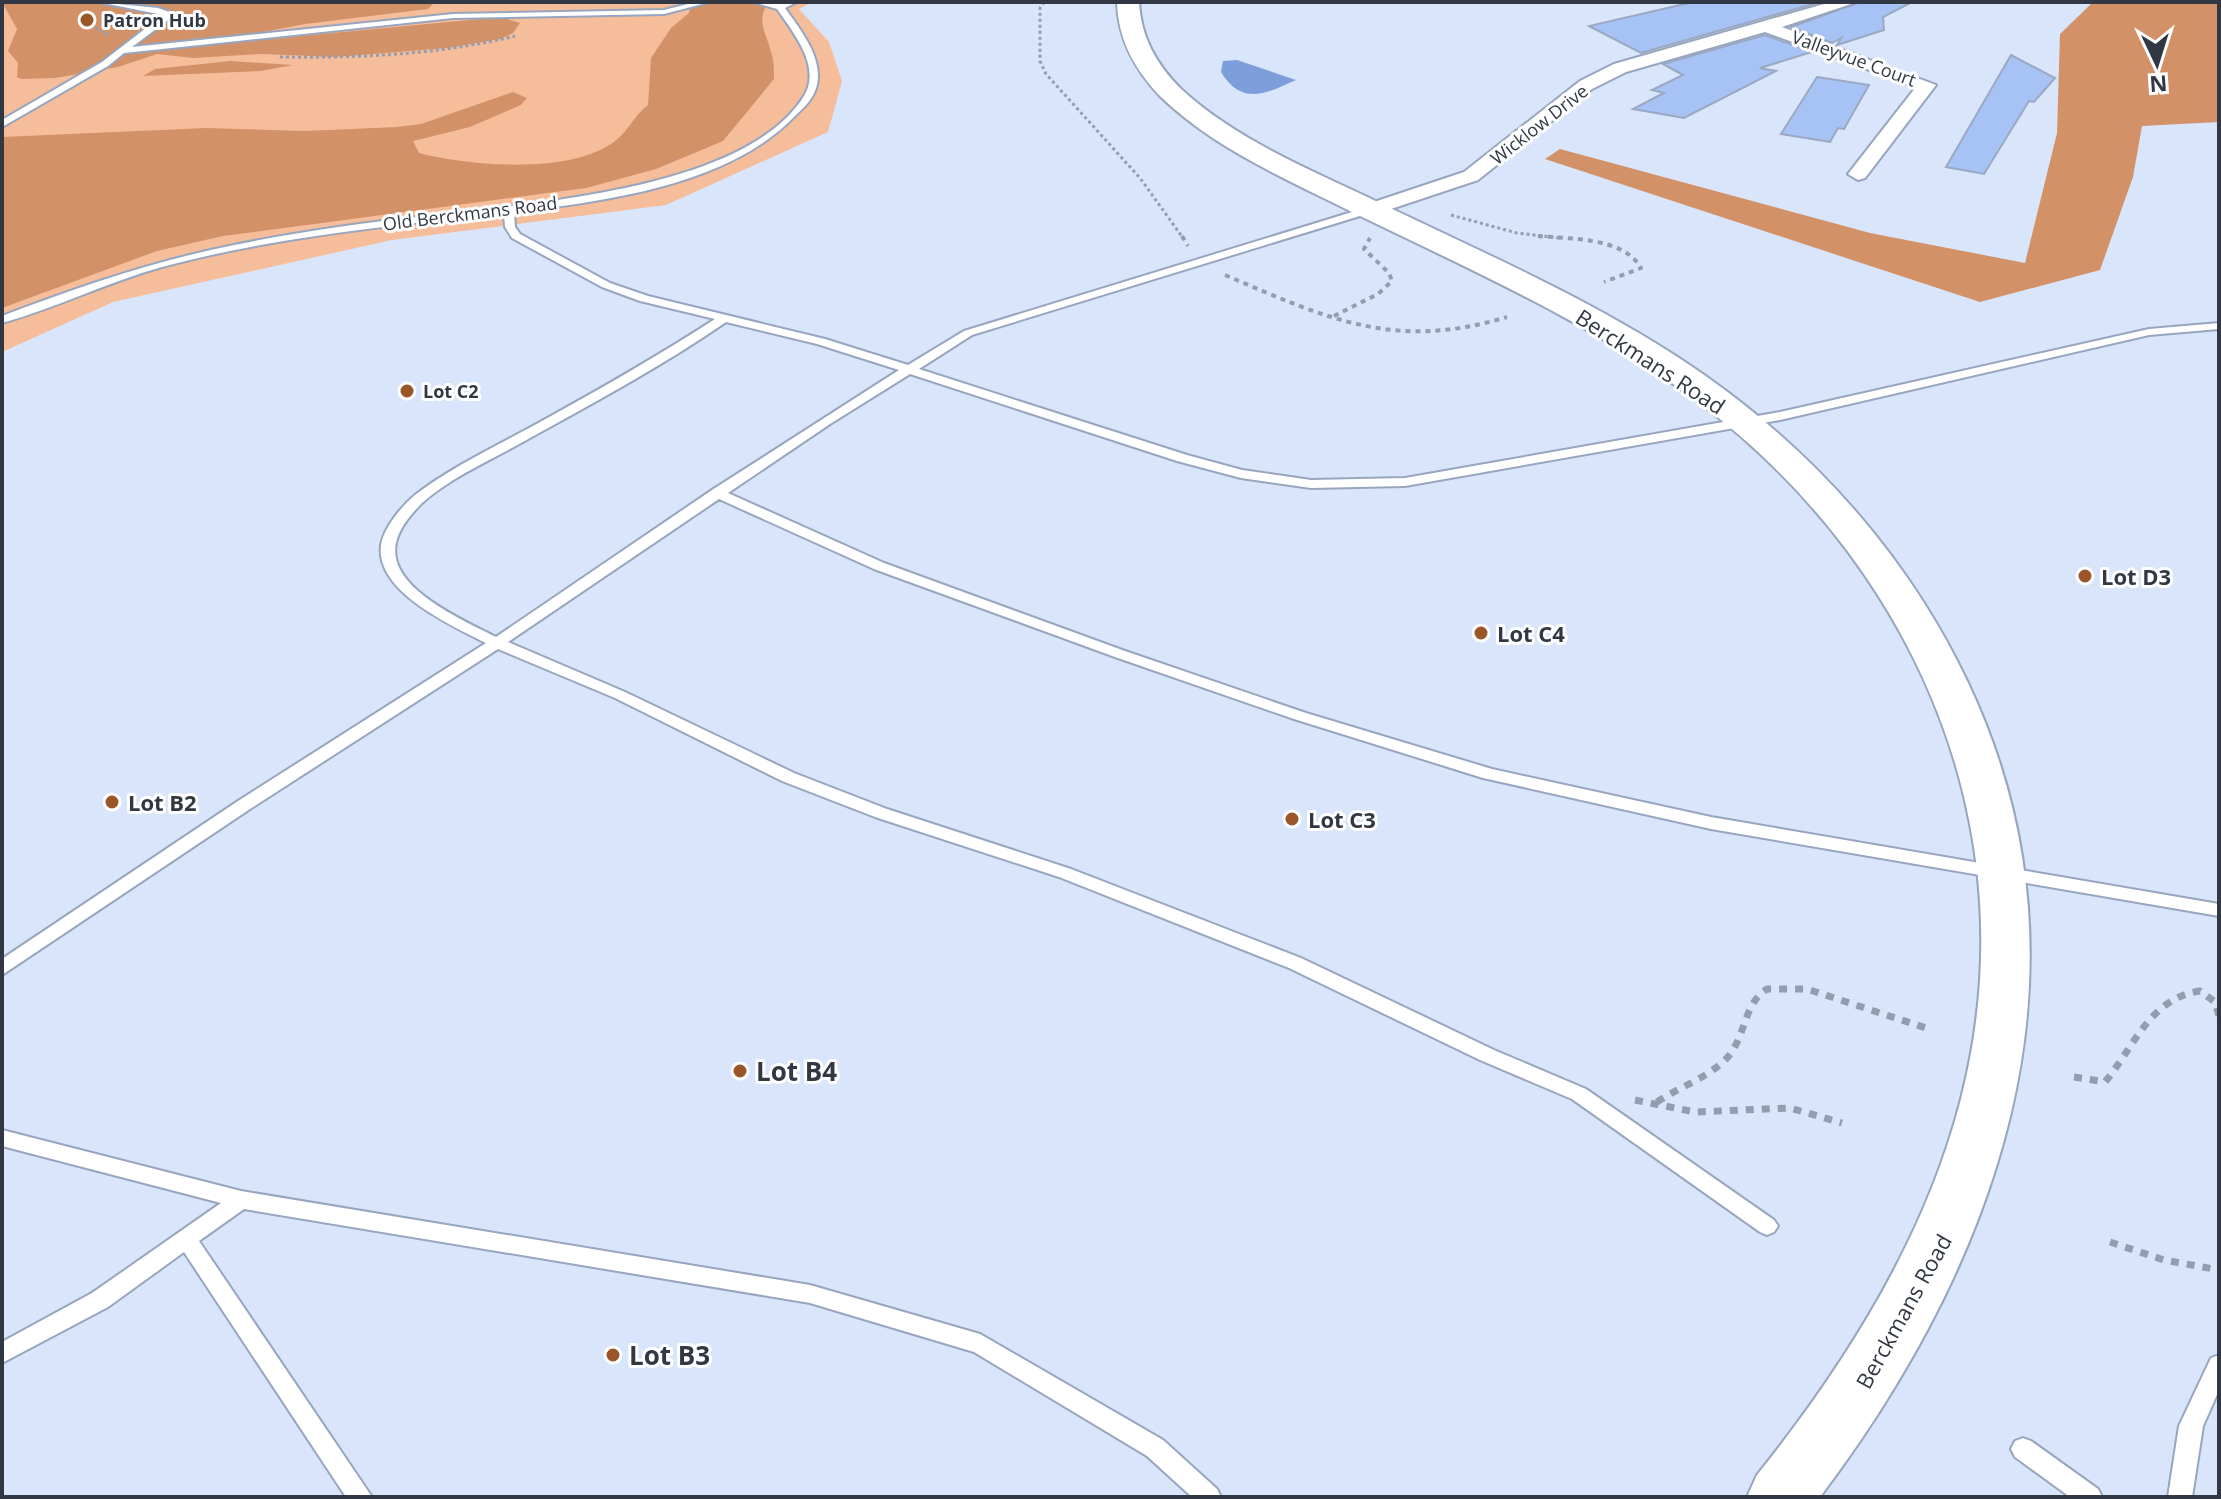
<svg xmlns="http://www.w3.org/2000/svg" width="2221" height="1499" viewBox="0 0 2221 1499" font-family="'Open Sans',sans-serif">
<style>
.green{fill:#f6bd9b}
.forest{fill:#d39168}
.water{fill:#7d9ddb}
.building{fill:#a7c2f5;stroke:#9aa8c2;stroke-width:2}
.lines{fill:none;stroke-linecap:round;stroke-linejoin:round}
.lane-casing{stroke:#97a5bf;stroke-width:4}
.street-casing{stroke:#97a5bf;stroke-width:4}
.secondary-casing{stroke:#97a5bf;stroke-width:4}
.path-far2{stroke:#949daf;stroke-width:3;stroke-dasharray:3 3;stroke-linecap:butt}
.path-far1{stroke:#949daf;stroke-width:4;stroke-dasharray:5 5;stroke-linecap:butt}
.path{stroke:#949daf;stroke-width:7;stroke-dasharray:8 8;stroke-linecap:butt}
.lane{fill:#fff;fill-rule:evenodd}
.street{fill:#fff;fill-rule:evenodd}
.secondary{fill:#fff;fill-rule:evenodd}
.poi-dot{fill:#9a5628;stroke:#fff;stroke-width:3}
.labels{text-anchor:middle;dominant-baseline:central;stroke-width:6;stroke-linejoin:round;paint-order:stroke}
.far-poi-label{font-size:18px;font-weight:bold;fill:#323843;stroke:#fff;text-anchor:start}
.far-street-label{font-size:18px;fill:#323843;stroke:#fff}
.street-label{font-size:22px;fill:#323843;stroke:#fff}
.poi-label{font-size:22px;font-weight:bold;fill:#323843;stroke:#fff;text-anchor:start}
.near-poi-label{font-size:26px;font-weight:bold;fill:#323843;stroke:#fff;text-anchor:start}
</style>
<rect width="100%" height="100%" fill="#d9e5fb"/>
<!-- green -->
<path class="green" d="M2,2H812L799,9L829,42L842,81L828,132L666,205L392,240L113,302L2,352Z"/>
<!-- forest -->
<path class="forest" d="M2,2H435L428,9L305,24L185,47L501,17L520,23L513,33L500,39L447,48L335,57L262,54L193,58L157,54L118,67L55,78L21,79L17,77L18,63L8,51L17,29Z
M680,2H768C756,23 766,31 771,52C774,60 774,70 774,79L723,141L656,169L586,188L223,236L157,251L2,308V137L206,128L305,131L397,127L421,124L513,92L527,98L521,105L470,127L413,141L419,153C470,166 571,175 615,141C629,131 634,115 648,105L651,58L671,28L689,13L690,9Z
M2093,2H2219V122L2142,126L2133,177L2100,270L1980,302L1545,159L1560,149L1870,233L2025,263L2057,133L2060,34Z
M230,61L293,65L261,71L143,76L155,69Z"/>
<!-- water -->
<path class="water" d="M1237,60L1296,80C1265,94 1242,106 1221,72L1223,61Z"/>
<!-- building -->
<path class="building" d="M1693,2H1820L1641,53L1589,26Z
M1860,2H1912L1883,17L1884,30L1837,45L1841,38L1832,43L1791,27Z
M1765,35L1812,52L1760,68L1776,71L1684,118L1633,109L1664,93L1652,90L1683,75L1663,64Z
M2011,55L2055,78L2034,102L2029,101L1984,174L1946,167Z
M1817,77L1869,85L1844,129L1838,128L1830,142L1781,134Z"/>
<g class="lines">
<defs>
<path id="lane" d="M98,2L158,8L172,13V17L132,47L453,14L664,10L696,2H710L664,14L453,18L124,53L108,66L2,127V120L102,62L163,15Z
M753,2L779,4L797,2L785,8C799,28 819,52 818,78C817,94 808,104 797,114C731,185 607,201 514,212L515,227L520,234L610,283L648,296L825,339L908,365L964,331L1365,208H1373V212L972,335L919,369L1187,455L1242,470L1311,480L1405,478L1780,412L2149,329L2219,323V329L2149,335L1780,420L1405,486L1311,488L1241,478L1177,461L910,374L830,424L728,493L884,563L1125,651L1306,713L1492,769L1711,817L2219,904V916L1711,829L1483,778L1294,719L1115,657L874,569L719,499L508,642L625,692L794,773L887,809L1071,869L1301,958L1494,1050L1586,1089L1774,1220L1778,1226L1774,1232L1767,1235L1760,1232L1572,1099L1480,1060L1289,968L1059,877L875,817L782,781L615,698L498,649L250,809L2,975V959L238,801L486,643C453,626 375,592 381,545C384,527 402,506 415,495C450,468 492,448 531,427C593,393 655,358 715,319L640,301L602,287L512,238L505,227L504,213C390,226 273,237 162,267C108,282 56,308 2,323V316C78,287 154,261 234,245C297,232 362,223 426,216C527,203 745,191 804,96C822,67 793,32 777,9ZM726,322L817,344L899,370L712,490L496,637C465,621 386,588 396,543C399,528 411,514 422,503C450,478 489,461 521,443C591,404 661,367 726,322Z
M2,1130L241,1191L810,1285L980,1334L1163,1440L1217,1489L1221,1497H1192L1147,1456L974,1352L810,1303L244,1209L199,1241L372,1497H346L184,1252L108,1307L2,1363V1342L92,1293L221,1203L2,1146Z
M2219,1355V1390L2203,1426L2192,1497H2168L2179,1426L2211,1358Z
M2023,1438L2031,1441L2098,1489L2102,1497H2070L2015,1457L2011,1449L2015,1441Z"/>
<path id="street" d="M1831,2H1857L1782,27L1936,85L1865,178L1858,180L1848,174L1916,87L1765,32L1626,72L1592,89L1478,180L1376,214H1362L1359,210L1362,206L1464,172L1580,81L1614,64Z"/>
<path id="secondary" d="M1117,2H1139C1141,37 1156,64 1181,89C1232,136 1299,165 1361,194C1468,246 1579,293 1679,358C1776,421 1862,505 1924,603C2117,908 2024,1226 1820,1497H1747L1757,1475C1902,1294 2011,1087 1974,847C1946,667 1842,510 1697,401C1592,323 1471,270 1354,213C1288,180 1215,149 1161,97C1135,70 1118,40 1117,2Z"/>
</defs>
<!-- lane casing -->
<use href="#lane" class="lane-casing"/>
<!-- street casing -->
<use href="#street" class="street-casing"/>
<!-- secondary casing -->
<use href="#secondary" class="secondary-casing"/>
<!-- path-far2 -->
<path class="path-far2" d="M1044,2L1040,8V61L1046,74L1140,178L1183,238
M95,28L109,35
M280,57C359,58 438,55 515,36
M1451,215L1517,233L1560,238"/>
<!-- path-far1 -->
<path class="path-far1" d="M1182,236L1188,246
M1538,236C1569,239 1624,237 1641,268L1604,282
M1225,275C1328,319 1395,351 1507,317
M1334,316L1378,294L1392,281L1389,273L1364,249L1370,238"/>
<!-- path -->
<path class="path" d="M2074,1077L2105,1082C2134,1047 2150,998 2200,991L2215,1002L2219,1016
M1635,1100L1695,1112L1790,1108L1842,1123
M1657,1102C1679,1087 1708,1078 1727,1058C1746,1037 1743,1004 1767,989H1807L1932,1030
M2110,1242L2164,1260L2219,1270"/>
<!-- lane -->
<use href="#lane" class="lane"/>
<!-- street -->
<use href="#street" class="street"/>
<!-- secondary -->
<use href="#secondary" class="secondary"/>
</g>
<!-- markers -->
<g class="poi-dot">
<circle cx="87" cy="20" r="8"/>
<circle cx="407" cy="391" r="8"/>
<circle cx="2085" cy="576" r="8"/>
<circle cx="1481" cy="633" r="8"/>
<circle cx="112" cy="802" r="8"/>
<circle cx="1292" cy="819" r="8"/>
<circle cx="740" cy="1071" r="8"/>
<circle cx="613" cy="1355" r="8"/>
</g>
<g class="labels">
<!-- far-poi labels -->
<g class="far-poi-label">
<text x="103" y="20">Patron Hub</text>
<text x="423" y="391">Lot C2</text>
</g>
<!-- far-street labels -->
<g class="far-street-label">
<text transform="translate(1854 58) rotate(20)">Valleyvue Court</text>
<text transform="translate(1539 124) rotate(-38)">Wicklow Drive</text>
<text transform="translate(470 213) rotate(-7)">Old Berckmans Road</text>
</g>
<!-- street labels -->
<g class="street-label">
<text transform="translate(1651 361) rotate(33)">Berckmans Road</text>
<text transform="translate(1903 1311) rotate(-61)">Berckmans Road</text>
</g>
<!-- poi labels -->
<g class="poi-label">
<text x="2101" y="576">Lot D3</text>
<text x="1497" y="633">Lot C4</text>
<text x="128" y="802">Lot B2</text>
<text x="1308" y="819">Lot C3</text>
</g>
<!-- near-poi labels -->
<g class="near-poi-label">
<text x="756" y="1071">Lot B4</text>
<text x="629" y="1355">Lot B3</text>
</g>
</g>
<!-- border -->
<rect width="2221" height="1499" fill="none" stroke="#323843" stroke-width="8"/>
<!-- north arrow -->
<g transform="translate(2157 64) rotate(176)" stroke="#ffffff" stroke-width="6" paint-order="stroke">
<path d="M0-6L14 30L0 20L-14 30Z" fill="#323843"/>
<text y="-12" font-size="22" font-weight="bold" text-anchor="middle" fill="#323843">N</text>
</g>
</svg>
